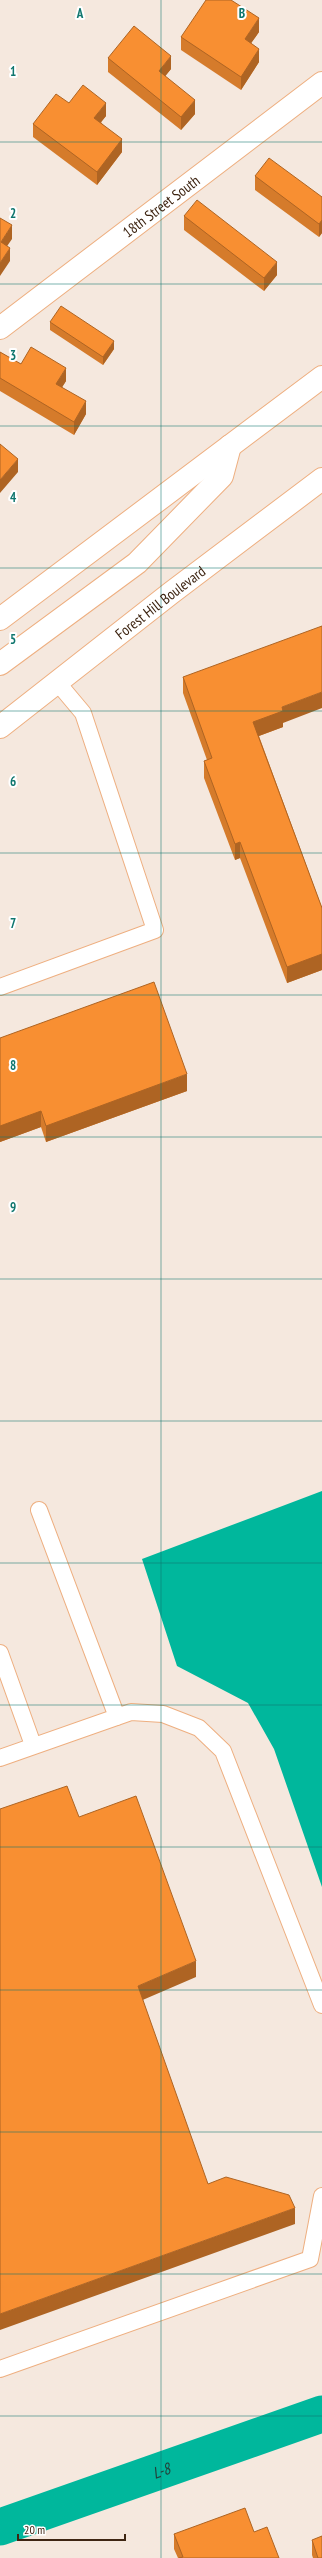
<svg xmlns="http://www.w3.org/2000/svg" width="322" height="2558" viewBox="0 0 322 2558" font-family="'PT Sans Narrow',sans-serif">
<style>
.water{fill:#00b79c}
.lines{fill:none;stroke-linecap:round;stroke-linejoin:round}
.canal{stroke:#00b79c;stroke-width:37}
.service-casing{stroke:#eeaf80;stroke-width:18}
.minor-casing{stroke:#eeaf80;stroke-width:24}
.secondary-casing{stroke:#eeaf80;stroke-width:24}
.service{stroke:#fff;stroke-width:16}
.minor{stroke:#fff;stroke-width:22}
.secondary{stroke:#fff;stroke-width:22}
.wall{fill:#d57b2b}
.shaded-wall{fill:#ae6423}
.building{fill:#f88f32;stroke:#ae6423}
.grid{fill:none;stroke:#0f766e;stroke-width:1;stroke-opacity:0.55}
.labels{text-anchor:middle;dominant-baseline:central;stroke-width:4;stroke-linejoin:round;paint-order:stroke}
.street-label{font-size:15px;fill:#3e2512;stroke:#fff}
.water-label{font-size:16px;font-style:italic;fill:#23413a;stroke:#fff}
.grid-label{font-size:13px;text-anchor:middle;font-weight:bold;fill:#0f766e;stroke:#fff;stroke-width:4;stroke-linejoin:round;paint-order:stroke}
</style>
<rect width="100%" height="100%" fill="#f5e8de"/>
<!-- water -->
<path class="water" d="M322,1491V1887L274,1749L248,1703L177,1666L142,1559Z"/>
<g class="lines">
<!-- canal -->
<path class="canal" id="s1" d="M0,2527L322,2414"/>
<defs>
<path id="service" d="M0,987L155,930L83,713L57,682
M39,1510L117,1717
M0,1653L33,1745
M0,1758L131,1712L163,1714L199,1728L223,1751L322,2005
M0,2369L310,2259L322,2196"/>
<g id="minor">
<path id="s2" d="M0,328L322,83"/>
</g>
<g id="secondary">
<path d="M0,619L322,377"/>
<path d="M0,664L137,563L222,476L230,446"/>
<path id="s3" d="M0,727L171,593L322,479"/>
</g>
</defs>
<!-- service casing -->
<use href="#service" class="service-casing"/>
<!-- minor casing -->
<use href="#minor" class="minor-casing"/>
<!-- secondary casing -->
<use href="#secondary" class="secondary-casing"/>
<!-- service -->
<use href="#service" class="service"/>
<!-- minor -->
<use href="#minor" class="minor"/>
<!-- secondary -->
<use href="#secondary" class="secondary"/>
</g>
<!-- wall -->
<path class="wall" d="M259,32L251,43L259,62L241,90L181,50V37Z
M108,58L171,69L165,76L195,114L181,130L108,72Z
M69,103L106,116L101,122L122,152L97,185L33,137V124Z
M255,176L322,197V233L319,237L255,190Z
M184,216L277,275L264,291L184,230Z
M50,322L114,349L103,365L50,330Z
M0,352L21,364L66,381L62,387L86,414L74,435L0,391Z
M183,677L283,723V727L259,736L322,908V970L287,983L240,858L235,860L204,778V761L207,760L183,693Z
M0,1038L187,1091L46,1142L41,1127L0,1142Z
M254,2532L279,2558H178L174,2549V2534Z
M312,2540L322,2558H313L312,2555Z"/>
<!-- shaded-wall -->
<path class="shaded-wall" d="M259,18V32L245,52V39Z
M259,49V62L241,90V77Z
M171,56V69L159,84V71Z
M195,100V114L181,130V117Z
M106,103V116L94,131V118Z
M122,139V152L97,185V172Z
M322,220V233L319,237V224Z
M12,225V239L1,255V242Z
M10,248V261L0,276V263Z
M277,262V275L264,291V278Z
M114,341V349L103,365V357Z
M66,368V381L56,397V384Z
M86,401V414L74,435V422Z
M18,459V472L0,493V480Z
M322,692V708L283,723V727L253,738V722L282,707Z
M240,842V858L235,860V844Z
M322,954V970L287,983V967Z
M187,1074V1091L46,1142V1126Z
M41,1111V1127L0,1142V1126Z
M196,1961V1977L138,2002V1986Z
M295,2208V2224L0,2330V2314Z"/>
<!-- building -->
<path class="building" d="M206,0H231L259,18L245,39L259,49L241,77L181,37Z
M134,26L171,56L159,71L195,100L181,117L108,58Z
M83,85L106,103L94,118L122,139L97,172L33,124L56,94L69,103Z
M269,158L322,197V220L319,224L255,176Z
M197,200L277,262L264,278L184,216Z
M0,218L12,225L1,242L10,248L0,263Z
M61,306L114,341L103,357L50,322Z
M31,347L66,368L56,384L86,401L74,422L0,378V352L21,364Z
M0,444L18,459L0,480Z
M322,626V692L282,707L283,711L253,722L322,908V954L287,967L240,842L235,844L204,761L212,758L183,677Z
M154,982L187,1074L46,1126L41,1111L0,1126V1038Z
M67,1786L79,1817L136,1796L196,1961L138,1986L208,2184L226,2177L289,2195L295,2208L0,2314V1809Z
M245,2508L254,2532L267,2527L279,2558H179L183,2557L174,2534Z
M322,2536V2558H318L312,2540Z"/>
<!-- grid -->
<path class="grid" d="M161,0V2558M0,142H322M0,284H322M0,426H322M0,568H322M0,711H322M0,853H322M0,995H322M0,1137H322M0,1279H322M0,1421H322M0,1563H322M0,1705H322M0,1847H322M0,1990H322M0,2132H322M0,2274H322M0,2416H322"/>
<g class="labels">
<!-- street labels -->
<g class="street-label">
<text stroke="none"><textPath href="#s2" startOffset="202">18th Street South</textPath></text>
<text stroke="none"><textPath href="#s3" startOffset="203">Forest Hill Boulevard</textPath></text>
</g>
<!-- water labels -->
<g class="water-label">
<text stroke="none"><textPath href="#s1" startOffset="171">L-8</textPath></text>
</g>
</g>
<g class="grid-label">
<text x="80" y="18">A</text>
<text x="242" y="18">B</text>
<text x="13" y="76">1</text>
<text x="13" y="218">2</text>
<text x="13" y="360">3</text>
<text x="13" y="502">4</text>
<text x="13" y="644">5</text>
<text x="13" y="786">6</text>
<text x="13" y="928">7</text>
<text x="13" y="1070">8</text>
<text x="13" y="1212">9</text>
</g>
<!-- scale -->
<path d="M18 2534v6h107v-6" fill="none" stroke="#3e2512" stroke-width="2"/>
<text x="24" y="2534" font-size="12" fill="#3e2512" stroke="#ffffff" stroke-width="3" paint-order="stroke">20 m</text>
</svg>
